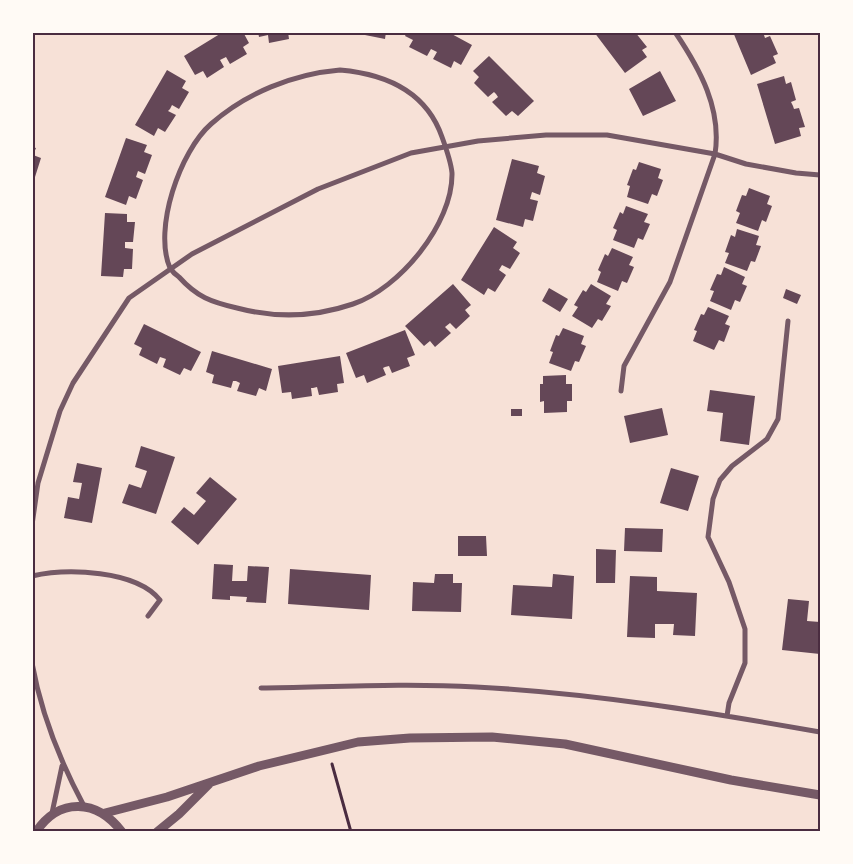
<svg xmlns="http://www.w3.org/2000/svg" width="853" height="864" viewBox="0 0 853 864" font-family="'Archivo Narrow',sans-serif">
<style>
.building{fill:#644757}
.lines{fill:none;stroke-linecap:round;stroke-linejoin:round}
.path{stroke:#4a2c40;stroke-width:3}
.minor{stroke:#755966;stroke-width:5}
.tertiary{stroke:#755966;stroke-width:9}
.neatline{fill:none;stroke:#4a2c40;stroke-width:2}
</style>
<rect width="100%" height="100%" fill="#f7e1d7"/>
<!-- building -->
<path class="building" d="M223,32H243L249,43L243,47L247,54L230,64L226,57L220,60L224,67L207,78L203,71L195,75L184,56Z
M258,32H288L289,39L269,43L268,35L259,37Z
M366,32H386L385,39L365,35Z
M407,32H448L472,45L461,65L454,61L451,68L433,59L437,52L431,49L427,56L409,47L413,40L405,36Z
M594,32H628L630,35L635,32L647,47L642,50L647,57L625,73Z
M733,32H763L765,38L770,36L778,54L773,56L776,63L751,75Z
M489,56L534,101L518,116L512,111L506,116L492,102L498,97L496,94L494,92L488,97L474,83L479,77L473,71Z
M167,70L186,81L182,88L189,92L179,109L172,105L170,109L168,111L176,115L165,132L158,128L154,136L135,125Z
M660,71L676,101L643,116L629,89Z
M784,76L786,84L791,82L796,100L791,102L793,106L794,109L799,108L805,127L799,128L801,136L775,144L757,84Z
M126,138L147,145L144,152L152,155L145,174L138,171L136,177L143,180L136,199L129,196L126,205L105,197Z
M32,147L36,148L33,155L41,158L35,177L32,176Z
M512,159L539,166L537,173L545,176L540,195L532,192L530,199L538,201L533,221L525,219L523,227L496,220Z
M639,162L661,169L658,178L663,180L657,196L652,194L648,204L627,197L630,186L627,185L633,169L636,170Z
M749,188L770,196L767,204L772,206L766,222L762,220L758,231L736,223L740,213L736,211L742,195L746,196Z
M626,206L648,214L644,222L650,224L643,240L638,238L634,248L613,240L617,230L613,228L620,212L623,214Z
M105,213L127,214V222H135L133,242H125V248L133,249L132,269H124L123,277L101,276Z
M494,227L517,242L513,248L520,253L510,269L502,265L499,270L506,275L495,292L488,288L484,295L461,280Z
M737,229L759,236L756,245L761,246L755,262L751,261L747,271L725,263L729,253L725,252L731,235L735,237Z
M612,248L633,257L629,265L634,267L627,283L622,281L618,291L597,282L601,272L598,270L605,254L608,256Z
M724,267L745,277L742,284L747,286L740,302L735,300L731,310L710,301L714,291L710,290L717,274L721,275Z
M453,284L471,305L465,310L470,316L456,329L450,323L445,327L451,333L435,347L430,341L424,346L405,326Z
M591,284L611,296L606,304L611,306L602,321L598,319L592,328L572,316L578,307L574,305L583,290L586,292Z
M549,288L568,299L560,312L542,301Z
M786,289L801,295L797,304L783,298Z
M708,307L729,316L725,324L730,326L724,342L719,340L714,350L693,341L697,331L694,330L701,314L704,315Z
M144,324L201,352L191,371L184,368L180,375L163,367L166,359L160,357L157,364L139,355L142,348L134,344Z
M563,328L584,336L581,344L586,346L579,362L575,361L571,371L549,363L553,352L550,351L556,335L559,336Z
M405,330L415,355L407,358L410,366L392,373L389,366L385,367L383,368L386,375L367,383L364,375L356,378L346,353Z
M212,351L272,369L266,391L259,388L256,396L237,391L240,383L236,381H233L231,388L212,383L214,375L206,372Z
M340,356L344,383L337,384L338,392L319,395L317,387L313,388H311L312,396L292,399L291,392L282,393L278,366Z
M566,375V384H572V401H567V412L544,413V401L540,402V384H543V376Z
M710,390L755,396L749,445L720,441L723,413L707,411Z
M662,408L668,435L630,443L624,416Z
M511,409H522V416H511Z
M141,446L175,457L156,514L122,503L129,484L141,488L147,471L135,467Z
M77,463L102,468L92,523L64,518L68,497L79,499L82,483L73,482Z
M671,468L699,476L688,511L660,503Z
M210,477L237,499L198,545L171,522L184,507L194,515L206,501L196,493Z
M625,528L663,529L662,552L624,551Z
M458,536H486L487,556H458Z
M596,549L616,550L615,583H596Z
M214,564L233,565L232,581H247L248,566L269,567L266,603L246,602L247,597L230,596V600L212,599Z
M290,569L371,575L369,610L288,604Z
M435,574H453V583H462L461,612L412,611L413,582L434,583Z
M553,574L574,576L572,619L511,615L513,585L552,587Z
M630,576L657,577V591L697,593L695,636L673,635L674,624H655V638L627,637Z
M788,599L809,601L807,621L820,622V654L782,650Z"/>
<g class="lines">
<!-- path -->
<path class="path" d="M332,764L351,832"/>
<!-- minor -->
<path class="minor" d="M340,70C386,74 426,91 442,137C446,148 451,162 452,173C453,224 399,289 353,304C315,317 275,318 237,308C211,302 197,297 179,277C176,275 172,271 170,268C153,229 180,151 211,124C246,93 293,74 340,70Z
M621,391L624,366L670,282L715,154C722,109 700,69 675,32
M32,525L38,483L60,411L73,383L129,298L192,254L318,189L411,153L478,141L546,135H607L715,154L746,164L796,173L820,175
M32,576C67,568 136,570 160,600L148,616
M32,663C41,713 61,763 84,806
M261,688C333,687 405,683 476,687C592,693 707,712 820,732
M727,716L729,703L745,663V629L729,582L708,537L713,499L720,480L732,466L767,439L778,419L788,321
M52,813L62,766"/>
<!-- tertiary -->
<path class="tertiary" d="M105,813L167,797L259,766L358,742L410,738L492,737L565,744L731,780L820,795
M36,832C59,797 97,799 122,832
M157,832L179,814L209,784"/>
</g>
<!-- border -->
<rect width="853" height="864" fill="none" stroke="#fffaf5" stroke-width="68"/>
<rect x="34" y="34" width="785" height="796" class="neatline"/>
</svg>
